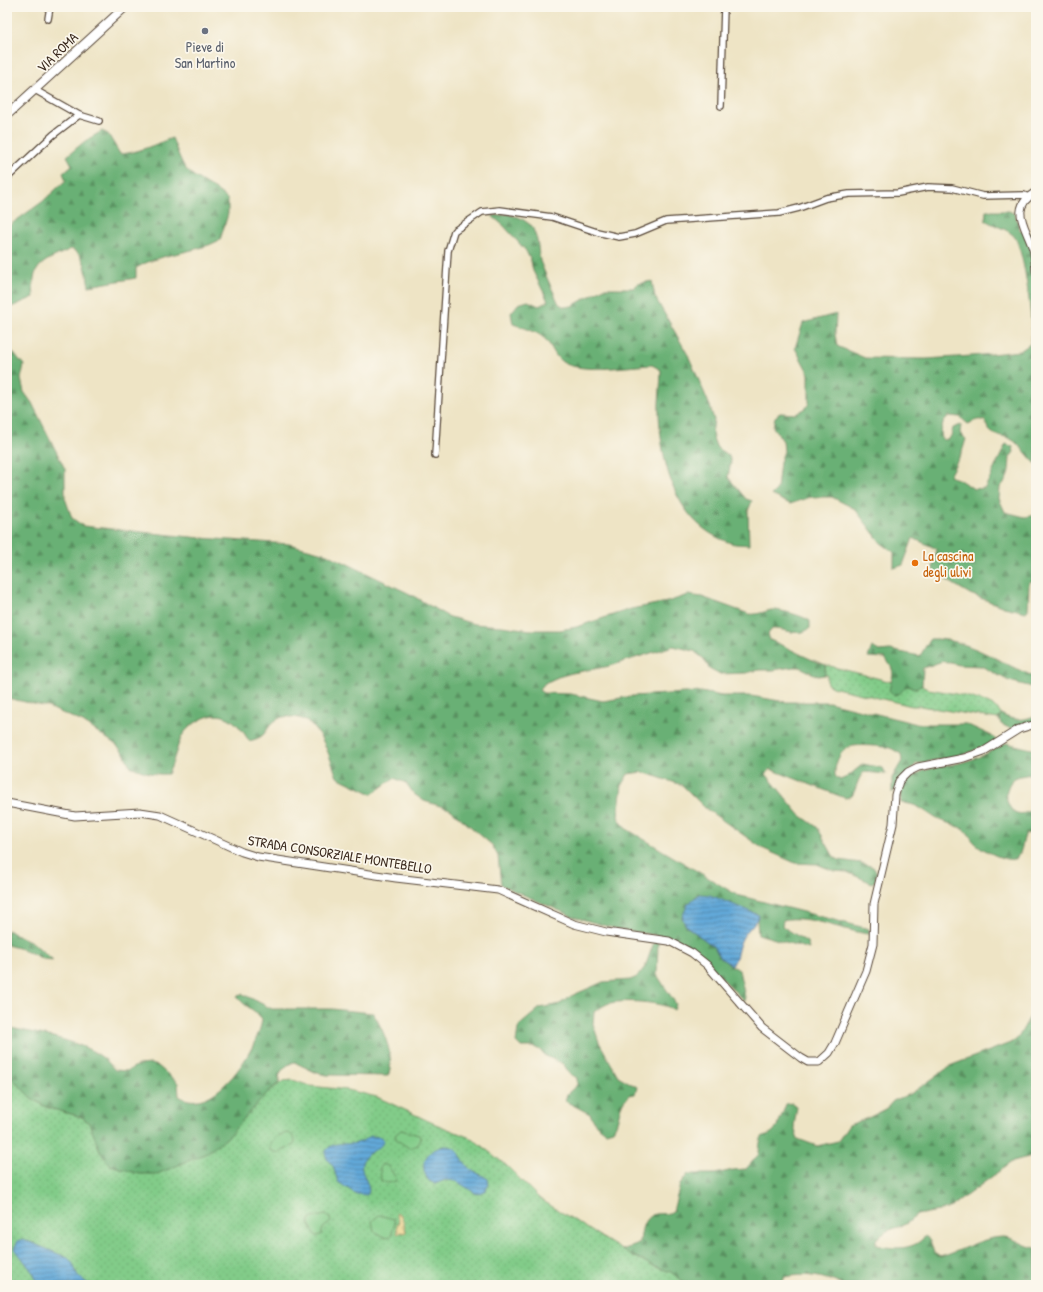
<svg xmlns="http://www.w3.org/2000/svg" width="1043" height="1292" viewBox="0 0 1043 1292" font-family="'Patrick Hand',sans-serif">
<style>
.grass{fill:url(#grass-dots);stroke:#5e7b54}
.forest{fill:url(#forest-firs);stroke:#526d4a}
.sand{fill:url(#sand-dots);stroke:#94825e}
.garden{fill:#82cc89;stroke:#5e7b54}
.water{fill:url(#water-rules);stroke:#4e697b}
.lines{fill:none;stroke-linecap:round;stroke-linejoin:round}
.minor-casing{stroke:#564637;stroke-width:8}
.tertiary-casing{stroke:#564637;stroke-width:9}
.secondary-casing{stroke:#564637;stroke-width:10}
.minor{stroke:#fff;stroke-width:5.5}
.tertiary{stroke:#fff;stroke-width:7}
.secondary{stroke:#fff;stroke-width:8}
.worship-dot{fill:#6b7280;stroke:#fbf7ec;stroke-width:1.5}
.food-dot{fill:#e8710a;stroke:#fbf7ec;stroke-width:1.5}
.labels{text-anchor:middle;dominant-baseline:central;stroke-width:3.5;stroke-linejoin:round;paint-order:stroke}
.worship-label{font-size:14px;fill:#5b616d;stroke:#fbf7ec}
.street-label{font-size:14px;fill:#3b2a1e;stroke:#fbf7ec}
.food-label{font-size:14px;fill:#c56008;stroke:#fbf7ec;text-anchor:start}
</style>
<defs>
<pattern id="grass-dots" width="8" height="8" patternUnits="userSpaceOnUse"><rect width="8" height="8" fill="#82cc89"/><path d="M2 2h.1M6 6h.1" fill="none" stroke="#71af76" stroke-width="1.8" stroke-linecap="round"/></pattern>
<pattern id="forest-firs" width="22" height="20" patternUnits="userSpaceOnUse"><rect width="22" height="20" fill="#69b075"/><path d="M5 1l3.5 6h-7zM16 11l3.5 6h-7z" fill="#588f5f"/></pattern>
<pattern id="sand-dots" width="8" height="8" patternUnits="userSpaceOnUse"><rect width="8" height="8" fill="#eeda9e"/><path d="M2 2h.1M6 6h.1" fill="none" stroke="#cdbb88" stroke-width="1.8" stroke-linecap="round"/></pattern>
<pattern id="water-rules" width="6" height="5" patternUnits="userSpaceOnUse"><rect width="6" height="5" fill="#62a8d8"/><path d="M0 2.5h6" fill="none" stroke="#5289af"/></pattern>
</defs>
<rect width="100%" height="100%" fill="#fbf7ec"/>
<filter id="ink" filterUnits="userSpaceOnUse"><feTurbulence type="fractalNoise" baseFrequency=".025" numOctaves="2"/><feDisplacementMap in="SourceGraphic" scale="8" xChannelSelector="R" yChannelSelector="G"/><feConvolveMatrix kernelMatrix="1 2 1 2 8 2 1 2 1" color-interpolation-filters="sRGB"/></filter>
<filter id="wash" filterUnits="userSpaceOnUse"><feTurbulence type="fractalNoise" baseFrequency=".012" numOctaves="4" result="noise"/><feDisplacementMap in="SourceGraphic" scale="16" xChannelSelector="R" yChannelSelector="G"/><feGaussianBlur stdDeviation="0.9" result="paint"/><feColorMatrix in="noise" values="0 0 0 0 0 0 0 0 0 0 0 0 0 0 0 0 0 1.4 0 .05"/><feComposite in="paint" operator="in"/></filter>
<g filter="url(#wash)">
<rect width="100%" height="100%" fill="#eee4c5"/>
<!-- grass -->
<path class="grass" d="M826,665L892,682L890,687L899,694L907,686L917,688L922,685L923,687L928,689C942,691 998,700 1001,714L998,719L920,706H912L832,687L827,684V675H824Z
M7,1076L13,1079L30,1097L46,1107L82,1117L89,1123L93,1131L101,1153L268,1092L283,1081L293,1080L310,1086L348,1090L377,1097L433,1123L473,1139L507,1166L540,1199L622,1250L653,1266L671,1272L688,1285H7Z"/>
<!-- forest -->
<path class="forest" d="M102,131L108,134L120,154C138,153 155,144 172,138C176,147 180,161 186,169C198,182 215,186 228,200V214L220,240C194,254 162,252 136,268V278L89,286C86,272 86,255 71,249C44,262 30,263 34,297L7,309V227L42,202L66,180L63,173L72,165L67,156L85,141Z
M986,211H1009L1015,214L1020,230L1025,233L1036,234V464C1029,457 1022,447 1014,441C1001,432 990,440 985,421C978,418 975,421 968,424L960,417L949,416C942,420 940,431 942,439L947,440L951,436L953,428L961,425L960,433L966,439L962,452L949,476L958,479L974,489L985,488L1006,444L1013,447L1014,452L1010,457C1009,469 1010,479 1000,487L999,499L1005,512L1025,517L1036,515V580L1029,582L1028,610L1026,612L1004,607L970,594L935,573L933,568L937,549L913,538L903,565L894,568V552L881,543L855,509L832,497H811L790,504L771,495L777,489L780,462L784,451L783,441L773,427L775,417L780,413L796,414L806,408L809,403V374L795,348L803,323L836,314L835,334L837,346L865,358L926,359L972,356L1020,351L1030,344C1035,330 1024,248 1014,236C1006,228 994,226 985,220Z
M507,214L521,218L532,226L537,240L540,261L547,278L559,304L565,307L572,306L604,288H633L638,284L652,281L655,297L688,355L710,406L714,420L712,434L714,441L717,448L729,456L731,463L728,477L746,499L752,501L748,511L749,545C742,544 734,545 728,542C675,523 662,465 659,416C658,401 661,385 661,370L652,365C628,366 588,373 566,364C554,359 553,346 544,338C536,331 524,328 513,324L511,313L518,304L528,301L539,306L548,301L533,271L531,261L526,251L504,226L492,216Z
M12,351L24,365L21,379L24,392L32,403L65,469V498L72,518L83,526L201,538L289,544L327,554L410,594L447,616L474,624L502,626L531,630H560L576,627L631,609L667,602L688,595L702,597L749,614C757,615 763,612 771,610C779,609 804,616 810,621V628C798,638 785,628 772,629L768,634L770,640C790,648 807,659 826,665L824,675L818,676L800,667H793L773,670H759L746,673L720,674L709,668L704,659L694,651L673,646L610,666L572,673L558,677L545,683L539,690L543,693L571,694L603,701L633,696L701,692L722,696H751L786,702H829L917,724H966L992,736L997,741L963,755L916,764L892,793V778L902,761L901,754C897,752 893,749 890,748C882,746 856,744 849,747C839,751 834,766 835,776L840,780L847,777L863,764L883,768L886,774L864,772C857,779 857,788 852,796L845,798L770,769L766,774L800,815L817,827L834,857L839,860L861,863L873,867L877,873L875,881L872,883L847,872L834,871L817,864L795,863L762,848L705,808L682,785L642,772L628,774L622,785L618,817L625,828L737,895L869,929V934C843,931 808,914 783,920L782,926L807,942L809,949L758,934L757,921L758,915L682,917L686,926L713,946L720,958L739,970L745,997L744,1001L697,952L676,939L613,928L574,917L501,885L498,856L492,845L450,809L424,801L414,794L406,783L394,778L372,794L337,777C329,757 320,717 292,717C288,717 283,716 280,718C271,722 269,728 263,735C260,738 253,740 249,741C238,722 223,707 200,720C193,724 187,728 182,736C176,748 174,762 168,774C152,775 144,772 130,766L124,753L115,744L83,722L48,707L7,698V356Z
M930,639C967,637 1002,665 1036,677V688L1009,681L981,666L959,665L943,661L923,668L922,685L917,688L907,686L899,694L894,695L889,692C891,675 898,674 885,658L868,657L872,647L879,651L890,650L920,656Z
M1001,714C1012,721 1025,721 1036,715V721L1011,729L1001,724L999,719Z
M1006,743L1036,750V773C1030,775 1020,775 1015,778C999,789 1007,821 1028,812C1031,810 1033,808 1036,806V835L1026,833C1022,840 1023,853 1016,858C1008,864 981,849 975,843C970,838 969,832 963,829C955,824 945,823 937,819C924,811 917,803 901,803L902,785C924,764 941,769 967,761C981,757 994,750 1006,743Z
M7,930L32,942L53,960L43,959L25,950L7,945Z
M654,942H658L657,975L676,1004L674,1010C664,1002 620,999 607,1004C603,1006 598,1009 594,1012L593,1024L599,1042L618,1076L637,1087L635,1094L629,1095C617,1105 621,1119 613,1130L606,1132L596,1125L590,1114L565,1101L567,1094L577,1085V1078L571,1075L563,1064L544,1055L540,1050L534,1047H521L516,1042L518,1029L521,1024L540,1008L560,1004L571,996L603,982L630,980L637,977L645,967Z
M243,994L272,1009H332L373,1013C383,1029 396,1057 388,1076L327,1075L317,1073L294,1062C284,1066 278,1072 279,1083L268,1092L227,1138L205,1154L157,1174H139L110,1165L101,1153L89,1123L82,1117L46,1107L30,1097L13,1079L7,1076V1027C37,1034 77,1039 102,1057C107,1060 111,1066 115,1070L127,1071L138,1065L151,1064L158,1066L178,1083L179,1096C214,1119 259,1047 262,1019C255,1009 244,1007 237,996Z
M1036,1006V1155L1013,1161L951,1207L944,1210L917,1215L906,1224L887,1231L876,1239V1245C892,1249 914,1251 925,1236L930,1240L934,1253L940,1257C960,1252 982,1237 1003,1237C1014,1237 1025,1247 1036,1248V1285H843C823,1276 806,1273 784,1277L783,1283L786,1285H688L671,1272L653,1266L622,1250C629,1247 634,1247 640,1243C641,1233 642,1217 655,1214C662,1213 667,1215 673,1211L680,1185L688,1174H715L733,1170L746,1169L759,1154C760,1126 766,1142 776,1128C780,1121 783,1112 786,1104L792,1103L797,1107L794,1126L798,1139L817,1146L838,1141L849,1125L868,1118L886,1109L893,1101L912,1093L952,1065L1013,1042L1018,1038Z"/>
<!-- sand -->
<path class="sand" d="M397,1213L401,1215L406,1231L405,1233L401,1232L398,1234L397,1232V1225L399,1221L396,1214Z"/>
<!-- garden -->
<path class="garden" d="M401,1130L419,1135L421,1139L418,1145L409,1148L397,1140L395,1135Z
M289,1133L294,1137L295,1142L294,1145L278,1153L270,1150C268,1141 280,1133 289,1133Z
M382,1164L388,1166L396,1178V1181L388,1183L381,1181L380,1167Z
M325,1215L329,1217L331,1222L323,1228L321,1235L316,1236L309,1224V1219Z
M379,1215L394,1219L395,1223L391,1236L385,1237L374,1231L372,1221Z"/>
<!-- water -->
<path class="water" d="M699,894L710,895L759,915C755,925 745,931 741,941C737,949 738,958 732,965L720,958L713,946L686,926L682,917L688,904Z
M371,1136L381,1137L384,1141C380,1151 365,1151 362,1163C359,1174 374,1187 367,1195L356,1194L338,1182L333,1166L327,1159L325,1153C332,1139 345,1146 357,1143C362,1142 366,1138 371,1136Z
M444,1146C460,1145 460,1159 469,1168C474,1173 482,1174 488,1179L489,1184L486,1190L477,1194L456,1181L445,1180L435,1184L428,1180C418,1163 426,1151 444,1146Z
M23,1239L68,1258L72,1262L78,1276L90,1285H37L34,1274L15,1249L17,1241Z"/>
</g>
<g filter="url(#ink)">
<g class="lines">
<defs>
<path id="minor" d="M48,19L50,7
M35,90L79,115L99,121
M721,106L724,7
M7,178L53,135L79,115
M435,455L448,251L454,231L482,212L500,210L552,217L597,232L619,237L635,234L666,221L779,213L799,208L826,198L849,194L898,193L928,187L952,188L983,196L1024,195L1028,197"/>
<path id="tertiary" d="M1036,192C1008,208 1026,226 1033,249C1035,256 1035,263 1036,271
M7,803L75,816L140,812L160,815L242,852L258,857L396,878L498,890L574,924L606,932L669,941L692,953L707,965L762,1028L801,1058L808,1062H819L829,1053L835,1043L866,971L873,944L874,904L893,824L895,795L899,781L908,772L918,767L964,758L984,751L1019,729L1036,724"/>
<path id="secondary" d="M7,115L125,7"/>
</defs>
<!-- minor casing -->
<use href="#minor" class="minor-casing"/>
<!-- tertiary casing -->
<use href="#tertiary" class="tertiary-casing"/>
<!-- secondary casing -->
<use href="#secondary" class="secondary-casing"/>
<!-- minor -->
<use href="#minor" class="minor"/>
<!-- tertiary -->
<use href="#tertiary" class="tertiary"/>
<!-- secondary -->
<use href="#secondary" class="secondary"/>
</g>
</g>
<!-- markers -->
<circle class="worship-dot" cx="205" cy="31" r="4"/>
<circle class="food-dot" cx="915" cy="563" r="4"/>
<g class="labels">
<!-- worship labels -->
<g class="worship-label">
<text x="205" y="46">Pieve di<tspan x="205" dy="16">San Martino</tspan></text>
</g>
<!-- street labels -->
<g class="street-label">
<text transform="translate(57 52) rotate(-44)">VIA ROMA</text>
<text transform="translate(340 854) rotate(9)">STRADA CONSORZIALE MONTEBELLO</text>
</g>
<!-- food labels -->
<g class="food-label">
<text x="923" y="555">La cascina<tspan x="923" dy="16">degli ulivi</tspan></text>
</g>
</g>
<!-- margin -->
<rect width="1043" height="1292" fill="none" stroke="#fbf7ec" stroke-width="24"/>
</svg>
